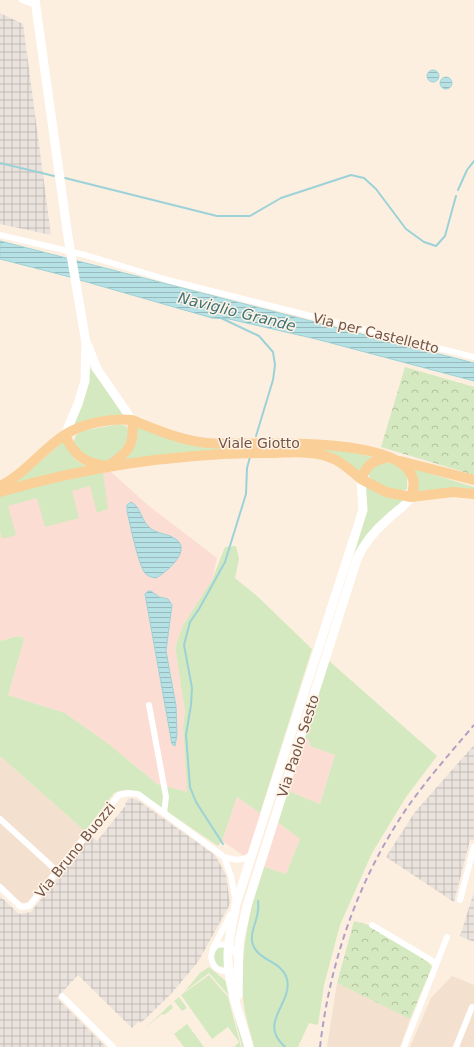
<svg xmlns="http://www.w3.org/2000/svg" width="474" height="1047" viewBox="0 0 474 1047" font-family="'DejaVu Sans',sans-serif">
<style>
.residential{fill:#f3e0cf}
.commercial{fill:#fcddd4}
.industrial{fill:url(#industrial-grid)}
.green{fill:#d4e9bf}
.forest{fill:url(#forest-crowns)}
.water{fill:url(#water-rules);stroke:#9cd2d7}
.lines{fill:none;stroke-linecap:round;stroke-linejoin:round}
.stream{stroke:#9cd2d7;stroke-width:2}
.street{stroke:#fff;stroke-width:6}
.secondary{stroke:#fff;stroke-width:9}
.primary{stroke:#fbcf98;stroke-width:10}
.rail{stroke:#b1a0c4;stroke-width:2;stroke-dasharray:6 4;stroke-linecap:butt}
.labels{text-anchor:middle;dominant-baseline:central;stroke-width:3;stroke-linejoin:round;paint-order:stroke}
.street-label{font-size:14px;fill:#725448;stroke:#fff3e6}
.water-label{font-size:15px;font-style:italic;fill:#3c7378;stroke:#fff3e6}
</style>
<defs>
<pattern id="industrial-grid" width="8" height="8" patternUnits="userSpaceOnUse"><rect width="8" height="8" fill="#eae2dc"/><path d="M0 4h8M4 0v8" fill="none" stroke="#c2bab4"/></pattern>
<pattern id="forest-crowns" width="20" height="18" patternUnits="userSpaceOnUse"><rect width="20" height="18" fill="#d4e9bf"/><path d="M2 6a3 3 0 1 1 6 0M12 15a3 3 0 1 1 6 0" fill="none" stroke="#b0bf9d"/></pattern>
<pattern id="water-rules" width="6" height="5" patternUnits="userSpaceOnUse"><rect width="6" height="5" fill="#b6e2e5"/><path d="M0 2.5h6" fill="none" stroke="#98babc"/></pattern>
</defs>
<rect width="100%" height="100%" fill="#fcefe0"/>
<!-- residential -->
<path class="residential" d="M0,756L85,831L28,902L22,903L15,899L0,885Z
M452,976L474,985V1047H410L431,998Z
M337,983L410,1019L400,1047H327Z"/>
<!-- commercial -->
<path class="commercial" d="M110,471L149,506L217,558L212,580L183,625L175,647L185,712L183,726L187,792L157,784L110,745L65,713L8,695L24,640L22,636H18L0,641V494Z
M303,736L309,740L310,746L335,755L320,804L286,790Z
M237,797L263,815L251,852L246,857L222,841Z
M276,821L300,839L286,874L262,866Z"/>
<!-- industrial -->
<path class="industrial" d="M0,13L23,24L51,235L0,224Z
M474,745V840H470L454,902L386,857L415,812Z
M129,798L136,799L215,855L226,875L230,904L198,962L171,994L141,1023L139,1021L132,1028L78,975L57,998L106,1047H0V896L19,914L31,912L91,835L97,841L126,805L125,804Z
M474,892V942L460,936Z"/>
<!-- green -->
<path class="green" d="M90,368L125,415L72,428L89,369Z
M119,424L126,426L130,435L121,454L105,462L88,460L73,444L76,435L82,431Z
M136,426L246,448L177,454L123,461Z
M65,440C70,454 74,461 88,467L9,488Z
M316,447L344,450L376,458L360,474Z
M386,462L395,464L407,474V489C399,494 372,485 369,476C368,472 370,470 372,467Z
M412,468L474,487V489L416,492L417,481Z
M103,472L108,509L97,513L90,486L72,491L79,518L45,527L37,498L8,506L16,535L2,539L0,531V494Z
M365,485L405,499L367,535L355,552L363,524Z
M236,546L239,559L235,578L257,596L312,649L260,813L237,797L222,841L218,846L140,793C131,790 123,788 114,793L85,831L0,756V641L18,636L23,637L24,640L8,695L65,713L110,745L157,784L187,792L183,726L185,712L175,647L183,625L212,580L225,547Z
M328,660L437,756L406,797L372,853L340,925L324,985L318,1025L309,1023L298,1047H254C250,1031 244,1013 243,996C239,957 251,904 262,866L286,874L300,839L276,821L286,790L320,804L335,755L310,746L309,740L303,736Z
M222,947H225V967L216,966L212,953L217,948Z
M209,967L227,982L244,1047H242L230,997L209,973L184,992L200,973Z
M209,975L228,997L241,1047H234L239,1042L228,1027L212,1039L181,995Z
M179,997L187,1008L182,1011L174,1001Z
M171,1004L173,1008L164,1015L162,1014L144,1029Z
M187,1024L204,1047H184L174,1034Z"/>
<!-- forest -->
<path class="forest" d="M405,367L474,387V475L381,447Z
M354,921L369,925L428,962L432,967L410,1019L337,983Z"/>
<!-- water -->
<path class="water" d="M427 76a6 6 0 1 1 12 0a6 6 0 1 1-12 0Z
M440 83a6 6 0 1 1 12 0a6 6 0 1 1-12 0Z
M0,241L474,363V381L316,339L229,319L212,318L66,276L0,259Z
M131,502C141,507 141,520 149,527C156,534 166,533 174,538C194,549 167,572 156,578C152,577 148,577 145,573C138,564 130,524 127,511V505Z
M148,591H151L159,597L168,599L172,605L166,651L176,706L177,735L175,746L172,744L145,594Z"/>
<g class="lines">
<!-- stream -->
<path class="stream" d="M0,163L54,176
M65,178L217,216H250L281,198L351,175L364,178L376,189L406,229L424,242L436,246L445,236L456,196
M458,190L467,170L474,161
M221,318L259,336L273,352L275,365L273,380L256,436
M223,844L196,802L190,787L186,735L191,705L192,688L184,645L190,622L199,609L225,562L246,494L247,468L250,457
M258,901C261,918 248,931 253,945C259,961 282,961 287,979C293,1004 257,1022 285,1047"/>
<!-- street -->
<path class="street" d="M22,0L36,5
M0,235L85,255L168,280L474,357
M149,705L166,797L164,813
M0,819L58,872
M224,857L231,876L236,902
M0,887L21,907L29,906L119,795L128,793L138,794L224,857C235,860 242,862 252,854
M460,900L474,847
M372,925L436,963
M213,948L231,914
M231,970C215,976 204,956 217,945C228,943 233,948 238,957
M62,996L113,1047
M404,1047L447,937
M456,1047L472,1007"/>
<!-- secondary -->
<path class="secondary" d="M35,0L68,237L86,343L85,381L78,404L65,435
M88,346L97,369L132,420
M238,995L239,942L247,906L357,559C364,543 374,531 388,519C396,511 405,507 411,497
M249,1047C240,1016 227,985 228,953C229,936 233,920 236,904L363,510L361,479"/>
<!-- primary -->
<path class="primary" d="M132,420C157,430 180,440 207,443C240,447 439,428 411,497
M386,458C373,460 366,466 361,479L386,492L411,497L453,492L474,494
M400,461L474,480
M0,486C25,474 42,449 66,434C84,423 111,418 132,420C135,445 129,452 108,466C86,464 74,456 65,435
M0,492C86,467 173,454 263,453C283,453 307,450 326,456C340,460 350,470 361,479"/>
<!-- rail -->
<path class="rail" d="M320,1047C330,960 359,877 409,805C429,777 452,751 474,725"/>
</g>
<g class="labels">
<!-- street labels -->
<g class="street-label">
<text transform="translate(376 333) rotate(14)">Via per Castelletto</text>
<text x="259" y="443">Viale Giotto</text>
<text transform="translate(298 746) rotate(-72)">Via Paolo Sesto</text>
<text transform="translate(75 850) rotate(-51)">Via Bruno Buozzi</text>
</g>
<!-- water labels -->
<g class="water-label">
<text transform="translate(237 312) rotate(14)">Naviglio Grande</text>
</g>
</g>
</svg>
